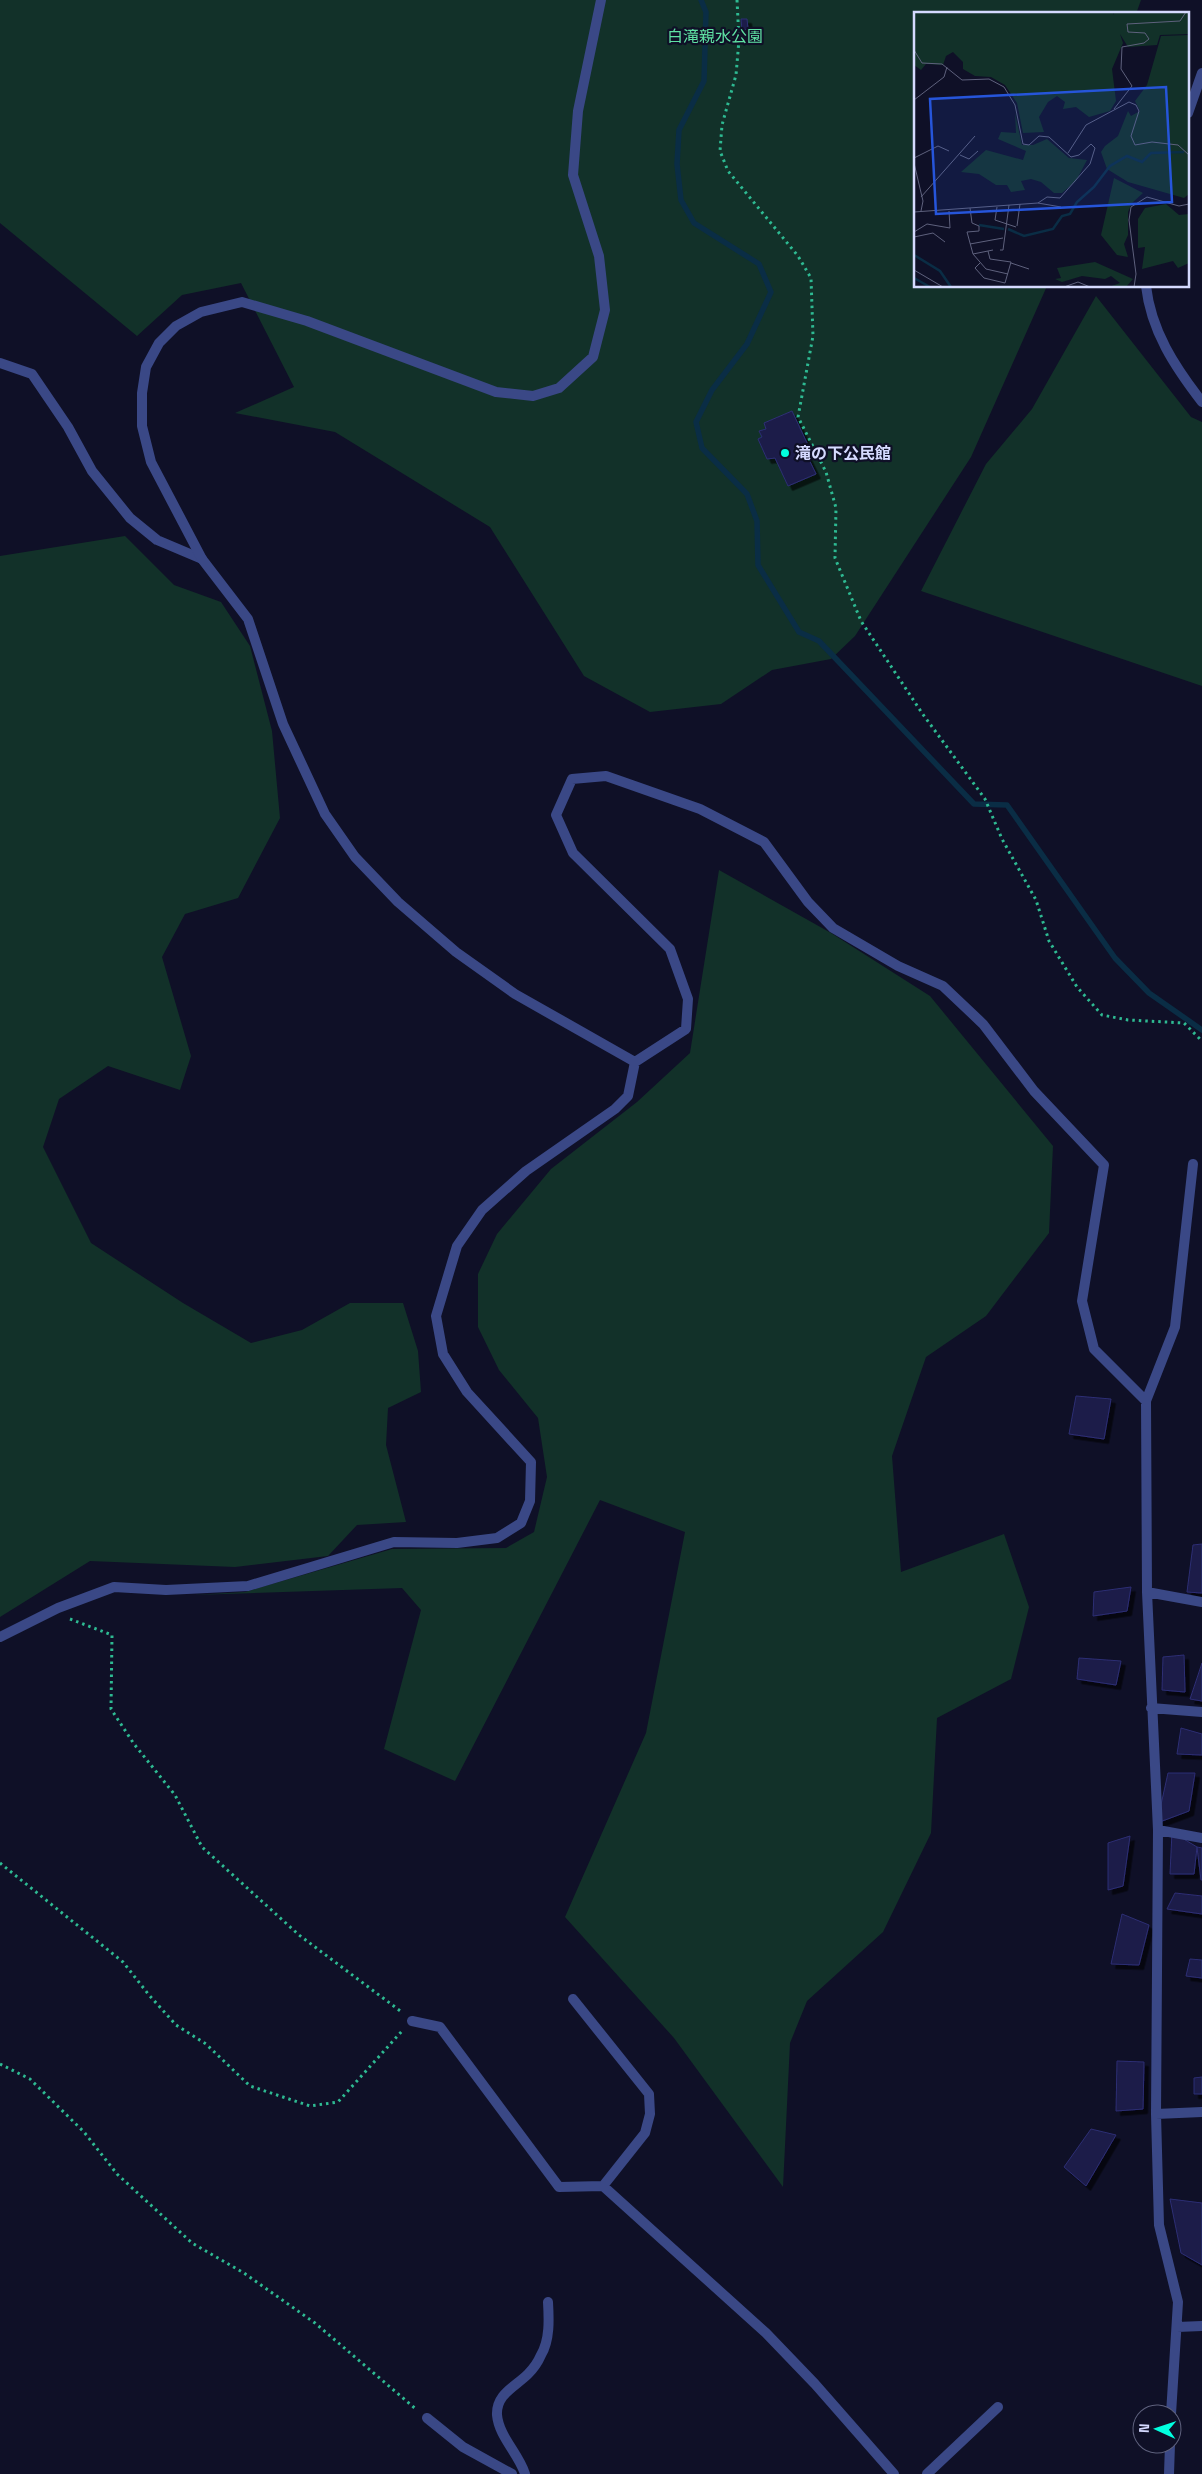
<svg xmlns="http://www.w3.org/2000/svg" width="1202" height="2474" viewBox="0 0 1202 2474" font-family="'Space Grotesk','Noto Sans JP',sans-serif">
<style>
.green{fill:#123129}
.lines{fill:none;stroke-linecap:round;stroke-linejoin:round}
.stream{stroke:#0a2d45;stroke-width:5.5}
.building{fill:#1b1c48;stroke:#2d2e74;filter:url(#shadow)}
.path{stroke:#2eba92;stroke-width:3;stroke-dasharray:2.5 4;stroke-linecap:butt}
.service{stroke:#3a4886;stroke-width:10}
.minor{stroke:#3a4886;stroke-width:10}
.tertiary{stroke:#3a4886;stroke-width:10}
.poi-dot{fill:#01ffdf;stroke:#0f1027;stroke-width:2}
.labels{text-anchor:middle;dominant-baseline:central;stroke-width:4.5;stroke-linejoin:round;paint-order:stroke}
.park-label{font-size:16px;fill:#5fe1a3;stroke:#0f1027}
.poi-label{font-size:16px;font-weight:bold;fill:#d5daff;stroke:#0f1027;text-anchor:start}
.inset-river{fill:none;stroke:#0a2d45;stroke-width:2.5}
.inset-road{fill:none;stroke:#5e617d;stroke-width:1}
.view{fill:#2655da;fill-opacity:0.15;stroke:#2655da;stroke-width:2.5}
.inset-edge{fill:none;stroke:#d5daff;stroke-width:2.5}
</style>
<defs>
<filter id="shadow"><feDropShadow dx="4.5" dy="4.5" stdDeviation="0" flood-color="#0009"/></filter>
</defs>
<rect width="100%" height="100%" fill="#0f1027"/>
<!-- green -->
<path class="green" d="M0,0H1141L1136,14H916V286H1047L971,457L855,636L831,659L772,670L721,704L650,712L584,676L490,527L335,432L235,413L294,387L241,283L182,295L137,336L0,223Z
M1096,296L1191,417L1202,422V686L921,591L986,464L1032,409Z
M125,536L174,585L221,602L250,646L272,731L280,818L238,898L185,914L162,957L191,1056L180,1090L108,1066L59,1099L43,1147L91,1243L183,1303L251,1343L302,1330L350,1303H403L418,1351L421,1392L388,1408L386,1445L406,1522L357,1525L328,1556L235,1567L90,1561L0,1617V556Z
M719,870L831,933L930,996L1053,1146L1049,1233L986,1316L926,1357L892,1456L901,1572L1004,1534L1029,1607L1011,1679L937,1718L931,1833L883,1932L807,2001L790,2043L783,2187L674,2038L565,1917L646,1733L685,1532L600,1500L455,1781L384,1749L421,1610L402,1588L193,1595L245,1592L392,1549L506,1548L534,1532L547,1477L538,1418L499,1370L478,1327V1274L497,1234L551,1169L637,1102L690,1053Z"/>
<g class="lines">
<!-- stream -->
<path class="stream" d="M701,0L706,12L704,81L679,130L677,164L681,200L694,223L759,264L771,292L747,344L712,390L696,422L702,448L747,494L757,521L758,565L799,632L819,641L974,804L1007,805L1115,958L1149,993L1202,1030"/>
</g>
<!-- building -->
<path class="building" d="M741,19H747L748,29L742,30Z
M792,411L807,443L803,447L816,474L788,486L775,458L767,459L758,439L762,437L759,431L766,429L764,423Z
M1076,1396L1111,1399L1104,1439L1069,1434Z
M1202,1544V1593L1187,1592L1193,1545Z
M1131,1587L1127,1611L1093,1616L1094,1592Z
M1184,1655L1185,1692L1162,1690L1163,1657Z
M1079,1658L1121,1661L1116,1685L1077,1679Z
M1202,1663V1701L1190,1699Z
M1181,1728L1202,1734V1755L1177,1754Z
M1168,1773H1195L1189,1811L1157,1823Z
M1172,1832L1197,1847L1194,1874H1170Z
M1130,1836L1123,1886L1108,1890V1843Z
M1197,1847L1202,1848V1880H1201Z
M1175,1893L1202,1896V1914L1167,1909Z
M1122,1914L1149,1925L1139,1965L1111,1964Z
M1190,1959L1202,1960V1978L1186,1976Z
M1117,2061L1144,2062L1143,2109L1116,2111Z
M1202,2077V2094H1194V2078Z
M1091,2129L1116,2135L1086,2186L1064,2167Z
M1170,2199L1202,2203V2265L1181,2253Z"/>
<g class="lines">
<!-- path -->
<path class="path" d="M737,0L739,40L736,75L722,125L720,151L728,171L798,256L811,278L813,336L798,417L826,472L836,508L835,558L861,621L922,713L985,799L1002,839L1036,900L1049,941L1077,987L1102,1015L1128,1020L1184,1023L1202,1041
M70,1619L112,1635L111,1709L134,1744L175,1795L202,1847L299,1935L403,2013
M0,1863L123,1962L149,1995L176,2025L206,2044L250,2086L310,2106L338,2102L402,2031
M0,2064L30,2079L84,2132L117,2174L192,2243L244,2273L315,2323L417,2410"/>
<!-- service -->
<path class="service" d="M0,363L32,374L68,427L92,471L130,518L157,540L202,559"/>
<!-- minor -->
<path class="minor" d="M601,0L578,111L573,175L599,256L605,310L593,357L559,388L533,396L496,392L307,321L242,302L201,312L176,326L159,343L146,367L142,393V426L151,462L202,559L248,619L283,724L325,814L355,857L398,902L456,952L515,994L635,1062
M1146,1401L1175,1327L1193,1164
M1147,1592L1202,1602
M0,1637L58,1608L114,1587L166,1590L248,1586L394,1542L457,1543L497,1538L521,1523L530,1501L531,1462L467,1392L443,1354L436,1316L457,1246L482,1210L526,1171L615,1109L628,1096L635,1062L686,1029L688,999L670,949L573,853L556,815L572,779L606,776L700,809L764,842L808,902L833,928L898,966L943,986L983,1024L1034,1091L1104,1165L1082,1301L1094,1349L1146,1401L1147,1592L1158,1830L1156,2114L1159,2225L1178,2302L1171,2414
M1151,1708L1202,1712
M1158,1830L1202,1838
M573,1999L649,2094L650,2114L645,2133L603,2186
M412,2021L440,2027L559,2187L603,2186L766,2333L815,2384L894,2474
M1156,2114L1202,2112
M1177,2327L1202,2326
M427,2418L463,2447L512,2474
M525,2474C519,2454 499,2437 497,2415C496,2394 515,2387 528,2374C533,2369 538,2362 541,2355C550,2340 549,2319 548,2302
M927,2474L998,2407
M1169,2474L1170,2444"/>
<!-- tertiary -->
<path class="tertiary" d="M1188,113L1202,73
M1146,286C1151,331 1175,367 1202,402"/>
</g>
<!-- markers -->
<circle class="poi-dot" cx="785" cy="453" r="5"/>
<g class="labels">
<!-- park labels -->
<g class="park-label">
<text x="715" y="36">白滝親水公園</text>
</g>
<!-- poi labels -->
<g class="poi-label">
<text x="795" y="453">滝の下公民館</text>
</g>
</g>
<!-- overview -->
<g transform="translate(914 12)">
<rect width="275" height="275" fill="#0f1027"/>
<path d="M1,0H199L200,3V0H275V22L246,23L243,33L214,35L206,22L209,31L198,57L202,89L196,99L175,105L162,95L149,97L151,90L143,84L134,90L125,105L130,120L109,121L103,91L91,73L77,65L61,64L49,57V50L39,40L32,44L29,53L12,52L7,58L0,53ZM275,23V182L270,186L214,170L193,157L187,140L191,134L204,124L214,99L217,104L226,99L221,89L233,73L247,24ZM101,101L108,133H119L133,127L155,146L173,148L162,169L148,181H140L127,170L117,167L107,169L111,178L97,180L93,173H82L65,162L47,160L72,138L109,148L112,139L84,127L87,120L102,121ZM200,166L229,181L218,191L214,200V223L210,232L214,245L203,243L187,223ZM252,192L265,203L275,202V251L264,256L259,249L228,257L231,235L224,236V207L231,196ZM181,250L219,267L212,275H195L206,271L197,264L191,267L168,264L148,270L141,267L147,266L143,256Z" fill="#123129"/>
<path class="inset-river" d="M65,213L90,217M94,217L110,224L139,217L148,204L156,202L163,190L180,175L196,154L213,144L228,150L237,141L270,140M0,243L26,259L37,275M0,266L16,275"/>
<path class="inset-road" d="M0,38L8,51L28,52L48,68L75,67L90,75L101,93L109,132L115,133L125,124L135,125L157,145L165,143L177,132L181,136L176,152L146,186L133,185L124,191L0,200M0,88L30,65L33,55M200,97L218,74L207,57L208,35L230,31L235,27L231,21L214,20L213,12L266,9L272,0M154,141L172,113L215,90L222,93L225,99L217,124L221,133L238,130L264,133L275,143M46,143L55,147L64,139M0,146L24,134L35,139M0,151L9,189L7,199M7,185L61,124M124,191L147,195M83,195L81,208L102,215M56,196L58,211L65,214V219L53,220L59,242L72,257L94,262M103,214L106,192M0,220L13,212L36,216L35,199M0,225L19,221L31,230M56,232L89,226M86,238H89L95,193M59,242L79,238M66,251L61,256L70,266L91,271L97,250L76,247L74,239M97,251L115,257M0,258L29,275M150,275L164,270L176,275M220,275L222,262L215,208L217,195L233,185L265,194L275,192"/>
<path class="view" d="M252,75L258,190L22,202L16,87Z"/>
<rect width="275" height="275" class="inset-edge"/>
</g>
<!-- north arrow -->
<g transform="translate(1157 2429) rotate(273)"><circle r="24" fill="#0f1027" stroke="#5e617d"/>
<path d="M0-4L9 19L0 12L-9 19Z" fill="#01ffdf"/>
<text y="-8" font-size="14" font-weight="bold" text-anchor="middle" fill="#d5daff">N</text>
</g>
</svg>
